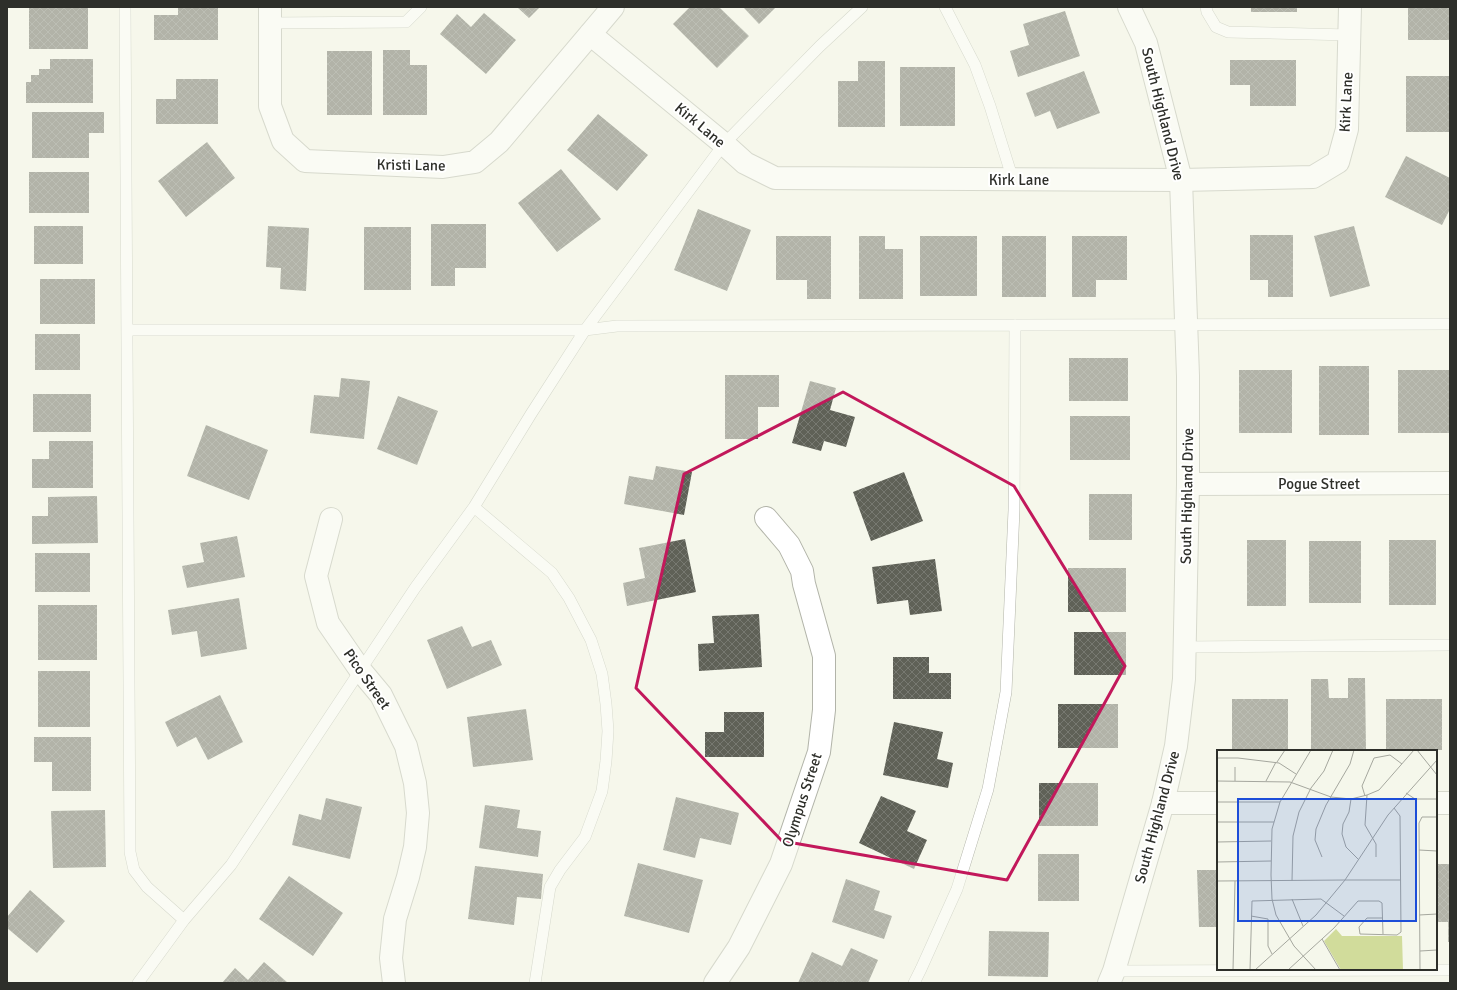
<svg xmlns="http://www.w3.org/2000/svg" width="1457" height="990" viewBox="0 0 1457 990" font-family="Signika,sans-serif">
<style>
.building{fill:url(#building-cross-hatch)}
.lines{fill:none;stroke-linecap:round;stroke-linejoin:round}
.service-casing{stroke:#b2b4a9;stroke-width:12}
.minor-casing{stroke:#b2b4a9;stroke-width:24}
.tertiary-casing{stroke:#b2b4a9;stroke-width:24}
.service{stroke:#fff;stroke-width:11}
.minor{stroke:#fff;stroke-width:22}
.tertiary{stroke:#fff;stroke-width:22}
.marked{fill:none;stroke:#c2185b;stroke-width:3;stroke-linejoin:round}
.labels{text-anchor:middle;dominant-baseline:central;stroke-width:4;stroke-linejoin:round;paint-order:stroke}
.street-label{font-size:15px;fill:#2e2f2a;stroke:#fff}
.inset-road{fill:none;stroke:#a5a79e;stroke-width:1}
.view{fill:#1d4ed8;fill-opacity:0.15;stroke:#1d4ed8;stroke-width:2}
.inset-edge{fill:none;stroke:#2e2f2a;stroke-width:2}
</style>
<defs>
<pattern id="building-cross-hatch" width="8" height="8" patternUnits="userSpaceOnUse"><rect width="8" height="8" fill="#5f6157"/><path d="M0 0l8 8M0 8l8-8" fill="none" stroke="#777971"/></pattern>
</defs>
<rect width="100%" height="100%" fill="#f5f7eb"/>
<!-- building -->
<path class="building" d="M29,7H88V49H29Z
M178,7H218V40H154V15H178Z
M517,7H540L529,18Z
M690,7H719L749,36L717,68L673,24Z
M743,7H776L759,24Z
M1251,7H1297V12H1251Z
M1408,7H1450V40H1408Z
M1065,11L1080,56L1018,77L1010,51L1029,45L1023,24Z
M484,13L516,40L486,74L440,34L457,14L471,27Z
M383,50H410V65H427V115H383Z
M327,51H372V115H327Z
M50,59H93V103H26V82H31V75H39V69H50Z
M1230,60H1296V106H1250V85H1230Z
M858,61H885V127H838V81H858Z
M900,67H955V126H900Z
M1084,71L1100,113L1057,129L1050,111L1035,117L1026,93Z
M1406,76H1450V132H1406Z
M176,79H218V124H156V99H176Z
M32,112H104V133H89V158H32Z
M598,114L648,155L617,191L567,150Z
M207,142L235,178L186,217L158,181Z
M1406,156L1450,178V209L1442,225L1385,197Z
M561,169L601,219L557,252L518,203Z
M29,172H89V213H29Z
M698,209L751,230L727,291L674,270Z
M431,224H486V268H455V286H431Z
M34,226H83V264H34Z
M268,226L309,228L306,291L280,289L281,268L266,267Z
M1354,226L1370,286L1330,297L1314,236Z
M364,227H411V290H364Z
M1250,235H1293V297H1268V280H1250Z
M776,236H831V299H807V280H776Z
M859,236H885V249H903V299H859Z
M920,236H977V296H920Z
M1002,236H1046V297H1002Z
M1072,236H1127V280H1096V297H1072Z
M40,279H95V324H40Z
M35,334H80V370H35Z
M1069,358H1128V401H1069Z
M1319,366H1369V435H1319Z
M1239,370H1292V433H1239Z
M1398,370H1450V433H1398Z
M725,375H779V407H758V439H725Z
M341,378L370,381L364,439L310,433L314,395L339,397Z
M810,381L836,388L830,410L855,417L846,447L824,441L821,451L792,443Z
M33,394H91V432H33Z
M398,396L438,411L417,465L377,449Z
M1070,416H1130V460H1070Z
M206,425L268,450L249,500L187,476Z
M49,441H93V488H32V459H49Z
M656,466L692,472L684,515L624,504L629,476L653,480Z
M904,472L923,521L871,541L853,492Z
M1089,494H1132V540H1089Z
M97,496L98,543L32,544V516H48V497Z
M237,536L245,577L187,588L182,566L204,562L200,543Z
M685,539L696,592L627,606L623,583L645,578L639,548Z
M1247,540H1286V606H1247Z
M1389,540H1436V605H1389Z
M1309,541H1361V603H1309Z
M35,553H90V592H35Z
M935,559L942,611L910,615L908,600L877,604L872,567Z
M1068,568H1126V612H1068Z
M239,598L247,649L201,657L197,631L172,635L168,610Z
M38,605H97V660H38Z
M759,614L762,667L699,671L698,644L714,643L712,616Z
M462,626L472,647L491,640L502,665L447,689L427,640Z
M1074,632H1126V675H1074Z
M893,657H929V673H951V699H893Z
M38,671H90V727H38Z
M1348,678H1365L1366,751H1311V679H1328L1329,698H1348Z
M220,695L243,742L208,760L196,737L177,747L165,722Z
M1232,699H1288V751H1232Z
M1386,699H1442V750H1386Z
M1058,704H1118V748H1058Z
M526,709L533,760L473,767L467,717Z
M724,712H764V757H705V732H724Z
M894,722L943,732L937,759L953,763L948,788L883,775Z
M34,737H91V791H52V762H34Z
M1039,783H1098V826H1039Z
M881,796L916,811L907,831L927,840L914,869L859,843Z
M676,797L739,813L731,845L700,838L695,858L663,850Z
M326,798L362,807L350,859L292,845L299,814L321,820Z
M485,805L520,810L517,828L541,831L538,857L479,848Z
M105,810L106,867L53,868L51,811Z
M1038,854H1079V901H1038Z
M638,863L703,880L689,933L624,916Z
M1436,864H1450V942H1448V922H1436Z
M475,866L543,874L541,899L517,897L514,925L468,919Z
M1197,870H1218V927H1199Z
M289,876L343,913L313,956L259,919Z
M846,879L880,891L874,910L892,916L884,939L832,922Z
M30,890L65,921L37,953L7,928V917Z
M989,931L1049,932L1048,977L988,976Z
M851,948L878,960L868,983H798L812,952L842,966Z
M264,962L288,983H222L235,968L248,980Z"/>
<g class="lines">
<defs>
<path id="service" d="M125,7L130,852L134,870L147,887L184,920
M945,7L975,65L990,106L1013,180
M1206,7L1207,12L1216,27L1228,32L1349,35
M270,23L406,22L421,7
M127,330H585L724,144L820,46L862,7
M474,507L552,573L569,598L591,640L602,674L606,704L608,731L606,761L602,791L585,837L560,870L550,887L535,983
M1185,647L1450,645
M1114,971L1450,970
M138,983L184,920L231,865L415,588L474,507L531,414L585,330L617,326L1450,324
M914,983L921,969L957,889L988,789L1006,692L1014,510L1015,325"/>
<path id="minor" d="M270,7V106L283,141L305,161L443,167L475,162L499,142L613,7
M590,34L724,144L745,163L775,178L1181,180L1313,177L1338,162L1347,129L1350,7
M1188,484L1450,483
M331,519L316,576L328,623L361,671L381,695L406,746L415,783L418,813L415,847L408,877L395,919L391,958L394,983
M1163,803H1218
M1436,803H1450
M715,983L739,947L781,864L819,752L824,710V656L804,584L802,571L789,545L766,518"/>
<path id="tertiary" d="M1109,983L1114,971L1163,803L1176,746L1184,679L1188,484V376L1181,180L1146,43L1129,7"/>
</defs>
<!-- service casing -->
<use href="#service" class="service-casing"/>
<!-- minor casing -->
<use href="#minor" class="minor-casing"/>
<!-- tertiary casing -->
<use href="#tertiary" class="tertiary-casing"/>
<!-- service -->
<use href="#service" class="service"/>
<!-- minor -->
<use href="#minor" class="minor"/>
<!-- tertiary -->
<use href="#tertiary" class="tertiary"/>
</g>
<!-- marked area -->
<path d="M0 0H1457V990H0ZM843,392L1014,486L1125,666L1007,880L782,841L636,688L684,474Z" fill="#f5f7eb" fill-opacity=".55" fill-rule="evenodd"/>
<path class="marked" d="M843,392L1014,486L1125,666L1007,880L782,841L636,688L684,474Z"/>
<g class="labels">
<!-- street labels -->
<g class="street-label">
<text transform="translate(1346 102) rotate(-87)">Kirk Lane</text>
<text transform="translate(1163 114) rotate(76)">South Highland Drive</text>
<text transform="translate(700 125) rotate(40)">Kirk Lane</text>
<text transform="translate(411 165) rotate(1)">Kristi Lane</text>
<text x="1019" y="180">Kirk Lane</text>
<text x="1319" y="484">Pogue Street</text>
<text transform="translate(1187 496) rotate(-89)">South Highland Drive</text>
<text transform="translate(367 679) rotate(55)">Pico Street</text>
<text transform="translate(802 800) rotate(-72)">Olympus Street</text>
<text transform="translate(1157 817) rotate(-75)">South Highland Drive</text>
</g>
</g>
<!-- overview -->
<g transform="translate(1217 750)">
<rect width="220" height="220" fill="#f5f7eb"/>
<path d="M119,179L125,186H185L186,220H124L107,191Z" fill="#d1dc9b"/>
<path class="inset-road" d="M94,0L63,52L55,79L54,125L55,149L59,165L77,196L99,220M200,0L220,25M0,8H21L62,13L79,24M60,12L68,0M0,31L73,32L114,47L134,49L150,45L162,40L197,0M18,31V17M49,31L59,12M189,43L198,49H220M150,45L148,75L159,94V107M148,46L145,36L157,8L173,5L185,14M134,49L132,62L126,74L125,84L129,97L141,109M0,52H63M0,72H57M0,92L54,91M202,100L220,101M105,107L98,90L99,79L109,55L133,14L137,0M0,112L54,111M0,131L128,130L171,65L220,10M75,131L76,86L82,62L94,38L107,21L116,0M75,149L86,176M202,165L220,164M34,166L51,169V196L55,204M166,168H150L142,177L143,184L180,185L184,182L183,66L177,58M105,189L123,220M203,201L220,200M16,220L18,131M33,220L35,151L104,149L127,166M38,220L99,165L128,130H184M71,220L117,178L141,151H162L165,153L166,184M203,220L202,73L205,67H220"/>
<path class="view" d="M21,49H199V171H21Z"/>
<rect width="220" height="220" class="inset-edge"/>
</g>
<!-- border -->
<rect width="1457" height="990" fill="none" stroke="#2e2f2a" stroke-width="16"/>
</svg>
